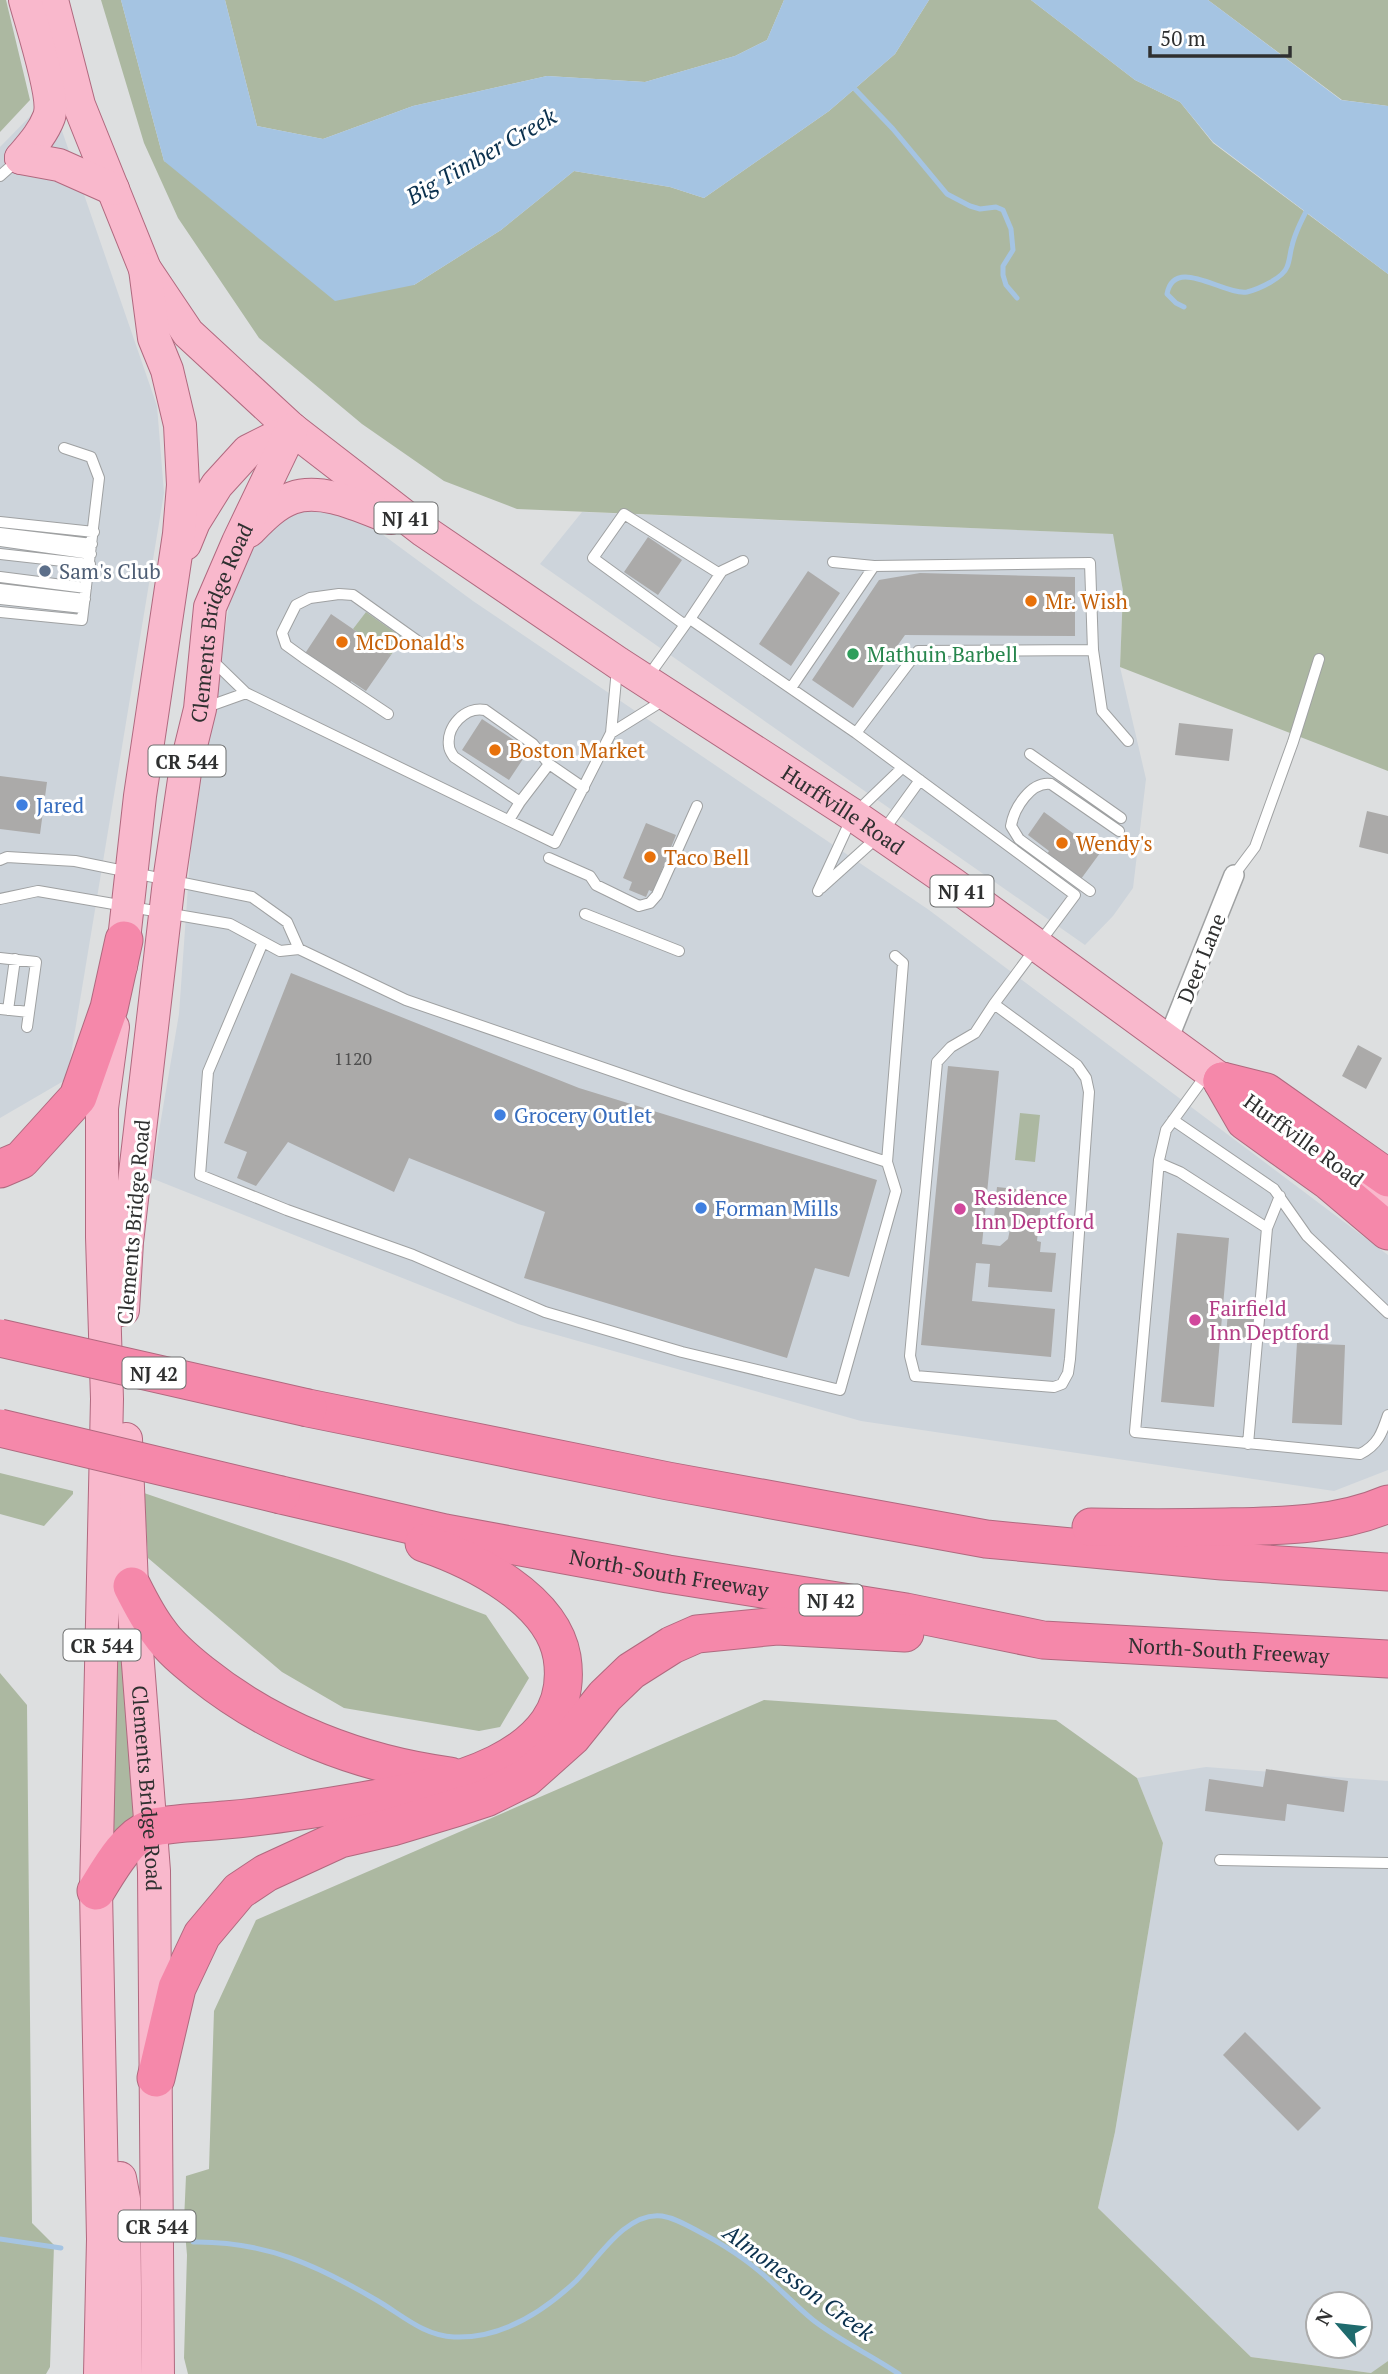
<svg xmlns="http://www.w3.org/2000/svg" width="1388" height="2374" viewBox="0 0 1388 2374" font-family="'PT Serif',serif">
<style>
.built{fill:#cdd4db;fill-rule:evenodd}
.green{fill:#acb8a1}
.water{fill:#a5c4e2}
.lines{fill:none;stroke-linecap:round;stroke-linejoin:round}
.stream{stroke:#a5c4e2;stroke-width:5}
.building{fill:#abaaa9}
.lane-casing{stroke:#9fa1a2;stroke-width:12}
.street-casing{stroke:#9fa1a2;stroke-width:22}
.primary-casing{stroke:#b0697f;stroke-width:34}
.highway-casing{stroke:#b0697f;stroke-width:39}
.lane{stroke:#fff;stroke-width:10}
.street{stroke:#fff;stroke-width:19}
.primary{stroke:#f9b8cc;stroke-width:32}
.highway{stroke:#f588aa;stroke-width:37}
.highway-bridge-casing{stroke:#b0697f;stroke-width:39;stroke-linecap:butt}
.highway-bridge{stroke:#f588aa;stroke-width:37}
.service-dot{fill:#5c6f8a;stroke:#fff;stroke-width:2.5}
.food-dot{fill:#e8710a;stroke:#fff;stroke-width:2.5}
.leisure-dot{fill:#2e9e5b;stroke:#fff;stroke-width:2.5}
.shop-dot{fill:#3f7fe0;stroke:#fff;stroke-width:2.5}
.hotel-dot{fill:#d1479c;stroke:#fff;stroke-width:2.5}
.labels{text-anchor:middle;dominant-baseline:central;stroke-width:6;stroke-linejoin:round;paint-order:stroke}
.number-label{font-size:18px;fill:#4e4e4e}
.shield{fill:#fff;stroke:#6d6e6e;stroke-width:2}
.shield-label{font-size:19px;font-weight:bold;fill:#2f3030}
.service-label{font-size:21px;fill:#4e5e75;stroke:#fff;text-anchor:start}
.food-label{font-size:21px;fill:#c56008;stroke:#fff;text-anchor:start}
.street-label{font-size:21px;fill:#2f3030;stroke:#fff}
.leisure-label{font-size:21px;fill:#27864d;stroke:#fff;text-anchor:start}
.shop-label{font-size:21px;fill:#366cbe;stroke:#fff;text-anchor:start}
.hotel-label{font-size:21px;fill:#b23c85;stroke:#fff;text-anchor:start}
.water-label{font-size:23px;font-style:italic;fill:#0b314e;stroke:#fff}
</style>
<rect width="100%" height="100%" fill="#dddfe0"/>
<!-- built -->
<path class="built" d="M50,96L157,406L164,493L67,1079L0,1118V147Z
M320,502L352,512L473,601L929,910L1388,1255V1470L1334,1491L861,1421L518,1324L151,1178L179,1014L191,845L230,599L252,549L277,513Z
M582,512L1114,534L1123,591L1120,667L1146,779L1133,888L1113,916L1085,945L540,564Z
M1206,1767L1388,1781V2361L1372,2373L1251,2357L1098,2208L1115,2132L1163,1843L1137,1778ZM1318,2304H1360V2346H1318Z"/>
<!-- green -->
<path class="green" d="M0,0H6L30,100L0,132Z
M101,0H121L164,161L414,285L501,230L574,171L670,187L704,198L829,111L895,54L929,0H1031L1135,80L1180,102L1213,143L1388,274V771L1120,667L1123,591L1113,534L517,509L444,481L362,424L259,338L178,218L144,143Z
M225,0H784L767,40L735,56L645,82L547,76L413,106L323,139L257,126Z
M1208,0H1388V106L1342,100Z
M366,612L403,638L391,655L353,629Z
M1020,1113L1040,1115L1035,1162L1015,1160Z
M0,1473L73,1491V1494L44,1526L0,1514Z
M144,1493L346,1562L486,1615L529,1678L500,1727L479,1731L344,1708L282,1672L148,1558Z
M118,1627H122L136,1816L111,1836L113,1699Z
M0,1673L27,1705L32,2223L54,2245L50,2367L46,2374H0Z
M764,1700L1056,1720L1137,1778L1163,1843L1115,2132L1098,2208L1251,2357L1371,2373L1388,2361V2374H188L184,2358L187,2255L184,2221L186,2176L209,2169L214,2011L256,1920Z"/>
<!-- water -->
<path class="water" d="M121,0H225L257,126L323,139L413,106L547,76L645,82L735,56L767,40L784,0H929L895,54L829,111L704,198L670,187L574,171L501,230L414,285L335,301L164,161Z
M1031,0H1208L1341,100L1388,106V274L1213,142L1180,102L1135,80Z"/>
<g class="lines">
<!-- stream -->
<path class="stream" d="M852,86L893,129L947,194L970,206L980,209L996,207L1003,210L1011,229L1013,250L1003,266V275L1006,285L1017,298
M1184,307L1176,303L1167,294C1174,255 1225,296 1247,292C1259,289 1283,278 1287,267C1290,260 1290,252 1292,246C1295,232 1302,219 1309,206
M0,2239L61,2248
M193,2242C265,2241 317,2265 378,2301C402,2315 424,2336 454,2337C500,2339 543,2312 576,2281C597,2260 626,2211 662,2216C674,2218 685,2224 696,2230C721,2243 745,2258 766,2277C782,2291 797,2307 813,2320C840,2341 871,2355 899,2374"/>
</g>
<!-- building -->
<path class="building" d="M648,537L682,560L658,595L624,572Z
M808,571L840,593L791,666L759,644Z
M920,573L1075,577V636L905,635L853,708L812,680L879,580Z
M331,614L391,655L366,691L351,681L349,685L304,655Z
M482,719L529,750L509,780L462,750Z
M1179,723L1233,729L1229,761L1175,755Z
M0,776L47,782L40,834L0,829Z
M1367,811L1388,816V854L1359,847Z
M1044,812L1100,853L1081,879L1047,854L1049,851L1028,835Z
M646,823L676,835L653,892L649,890L646,897L629,890L632,882L623,878Z
M291,973L579,1088L877,1180L849,1277L815,1268L787,1358L524,1278L545,1212L409,1158L394,1192L288,1142L256,1186L237,1178L247,1152L224,1143Z
M1358,1045L1382,1058L1366,1089L1342,1076Z
M948,1066L999,1071L982,1244L1000,1246L1008,1239L1010,1229L993,1227L997,1187L1042,1192L1037,1241L1041,1242L1040,1252L1056,1253L1052,1292L988,1287L990,1264L976,1263L972,1301L1055,1309L1051,1357L921,1345Z
M1177,1233L1229,1238L1214,1407L1161,1402Z
M1228,1311L1254,1313L1252,1339L1226,1337Z
M1297,1343L1345,1345L1342,1425L1292,1423Z
M1266,1769L1348,1781L1344,1812L1287,1804L1285,1821L1205,1811L1209,1779L1263,1787Z
M1245,2032L1321,2108L1298,2131L1223,2055Z"/>
<g class="lines">
<defs>
<path id="lane" d="M0,176L18,160
M0,522L94,532
M0,533L92,544
M0,541L91,554
M0,554L90,564
M743,561L722,571L690,619L856,733
M833,562L874,566L1090,563L1093,650
M0,577L86,588
M0,589L85,599
M0,599L83,608
M0,612L82,620L99,478L91,457L64,448
M685,625L593,558L624,514L720,574
M211,659L246,693L555,843L611,733L617,669
M647,678L687,622
M791,688L874,566
M204,708L246,693
M388,714L304,658L286,645L282,633L296,605L310,598L339,594L353,595L419,642
M611,733L664,700
M1030,754L1121,818
M520,802L454,757C452,754 449,750 449,746C446,727 465,706 485,710L533,744L549,764
M509,820L520,802L549,764L584,788
M549,858L590,876L596,885L639,906L650,903L657,895L697,806
M0,860L7,857L75,861L252,897L287,922L299,949
M1234,875L1255,847L1293,742L1319,659
M821,888L881,834L920,780
M818,891L853,815L902,768
M1090,891L1019,839L1011,826C1014,808 1031,781 1051,784L1119,831
M0,899L38,891L230,924L280,951L299,949L406,1000L682,1095L887,1162L903,963L895,956
M585,914L679,951
M263,942L208,1072L200,1175L287,1210L413,1255L545,1312L682,1352L840,1390L896,1191L887,1162
M0,958L36,962L27,1027
M994,1004L975,1033L951,1047L937,1062L910,1356L915,1376L1054,1387L1062,1384L1068,1373L1070,1359L1089,1092L1086,1078L1077,1065L994,1004L1075,895L856,733L918,651L1093,650L1102,711L1128,741
M0,1009L29,1012
M8,1010L15,959
M1206,1075L1166,1130L1159,1160L1135,1432L1360,1454C1378,1445 1382,1433 1388,1415
M1173,1120L1274,1189L1307,1236L1388,1313
M1159,1163L1180,1172L1267,1228L1280,1196
M1248,1444L1267,1228
M1220,1860L1388,1863"/>
<path id="street" d="M1167,1042L1234,875"/>
<g id="primary">
<path id="s1" d="M52,0L79,105L145,269L188,333L292,429L424,531L618,663L853,815L953,884L1242,1095"/>
<path d="M21,158C32,145 43,133 49,117C56,98 31,23 25,0"/>
<path d="M21,158L59,165L113,189"/>
<path d="M249,531C261,519 275,504 292,498C322,487 362,507 391,518"/>
<path d="M185,544L194,522L217,485L248,451L292,429"/>
<path d="M121,966L140,796L179,534L183,485L180,425L167,370L154,338L145,269"/>
<path d="M1346,1170L1388,1200"/>
<path id="s2" d="M123,1310L127,1242L169,881L186,766L200,709L210,607L238,542L292,429"/>
<path id="s3" d="M126,1439L132,1586L154,1871L158,2374"/>
<path d="M120,2178L124,2199L126,2374"/>
<path d="M100,2374L103,2239L96,1891L107,1399L102,1237V1108L113,1027"/>
</g>
<g id="highway">
<path d="M1222,1081L1245,1121L1330,1182L1388,1231"/>
<path d="M1222,1081L1266,1092L1388,1178"/>
<path d="M0,1169L21,1160L78,1097L109,1008L124,940"/>
<path d="M308,1408L668,1481L986,1539L1222,1561L1388,1572"/>
<path id="s4" d="M281,1495L445,1533L668,1574L906,1612L1043,1640L1388,1659"/>
<path d="M1091,1527C1136,1528 1180,1528 1225,1527C1280,1526 1337,1526 1388,1504"/>
<path d="M132,1586C140,1602 148,1618 159,1632C170,1648 186,1661 201,1673C272,1730 360,1764 450,1776"/>
<path d="M96,1891C109,1870 127,1837 151,1828C167,1823 207,1822 225,1820C271,1816 316,1809 362,1801C437,1788 579,1763 562,1657C552,1599 474,1560 424,1543"/>
<path d="M156,2078L177,1988L202,1935L239,1891L266,1873L340,1839L392,1827L455,1808L486,1798L526,1778L572,1737L605,1696L631,1671L672,1645L697,1634L777,1626L905,1633"/>
</g>
</defs>
<!-- lane casing -->
<use href="#lane" class="lane-casing"/>
<!-- street casing -->
<use href="#street" class="street-casing"/>
<!-- primary casing -->
<use href="#primary" class="primary-casing"/>
<!-- highway casing -->
<use href="#highway" class="highway-casing"/>
<!-- lane -->
<use href="#lane" class="lane"/>
<!-- street -->
<use href="#street" class="street"/>
<!-- primary -->
<use href="#primary" class="primary"/>
<!-- highway -->
<use href="#highway" class="highway"/>
<defs>
<path id="highway-bridge" d="M0,1338L308,1408
M0,1428L281,1495"/>
</defs>
<!-- highway-bridge casing -->
<use href="#highway-bridge" class="highway-bridge-casing"/>
<!-- highway-bridge -->
<use href="#highway-bridge" class="highway-bridge"/>
</g>
<!-- markers -->
<circle class="service-dot" cx="45" cy="571" r="7"/>
<g class="food-dot">
<circle cx="1031" cy="601" r="7"/>
<circle cx="342" cy="642" r="7"/>
<circle cx="495" cy="750" r="7"/>
<circle cx="1062" cy="843" r="7"/>
<circle cx="650" cy="857" r="7"/>
</g>
<circle class="leisure-dot" cx="853" cy="654" r="7"/>
<g class="shop-dot">
<circle cx="22" cy="805" r="7"/>
<circle cx="500" cy="1115" r="7"/>
<circle cx="701" cy="1208" r="7"/>
</g>
<g class="hotel-dot">
<circle cx="960" cy="1209" r="7"/>
<circle cx="1195" cy="1320" r="7"/>
</g>
<g class="labels">
<!-- number labels -->
<g class="number-label">
<text x="353" y="1058">1120</text>
</g>
<!-- shield labels -->
<g class="shield">
<rect x="374.5" y="502.5" width="63" height="31" rx="5"/>
<rect x="148.5" y="745.5" width="77" height="31" rx="5"/>
<rect x="930.5" y="875.5" width="63" height="31" rx="5"/>
<rect x="122.5" y="1357.5" width="63" height="31" rx="5"/>
<rect x="799.5" y="1584.5" width="63" height="31" rx="5"/>
<rect x="63.5" y="1629.5" width="77" height="31" rx="5"/>
<rect x="118.5" y="2210.5" width="77" height="31" rx="5"/>
</g>
<g class="shield-label">
<text x="406" y="518">NJ 41</text>
<text x="187" y="761">CR 544</text>
<text x="962" y="891">NJ 41</text>
<text x="154" y="1373">NJ 42</text>
<text x="831" y="1600">NJ 42</text>
<text x="102" y="1645">CR 544</text>
<text x="157" y="2226">CR 544</text>
</g>
<!-- service labels -->
<g class="service-label">
<text x="59" y="571">Sam's Club</text>
</g>
<!-- food labels -->
<g class="food-label">
<text x="1045" y="601">Mr. Wish</text>
<text x="356" y="642">McDonald's</text>
<text x="509" y="750">Boston Market</text>
<text x="1076" y="843">Wendy's</text>
<text x="664" y="857">Taco Bell</text>
</g>
<!-- street labels -->
<g class="street-label">
<text stroke="none"><textPath href="#s2" startOffset="696">Clements Bridge Road</textPath></text>
<text stroke="none"><textPath href="#s1" startOffset="1174">Hurffville Road</textPath></text>
<text transform="translate(1201 958) rotate(-68)">Deer Lane</text>
<text transform="translate(1304 1140) rotate(36)">Hurffville Road</text>
<text transform="translate(133 1222) rotate(-85)">Clements Bridge Road</text>
<text stroke="none"><textPath href="#s4" startOffset="396">North-South Freeway</textPath></text>
<text stroke="none"><textPath href="#s4" startOffset="962">North-South Freeway</textPath></text>
<text stroke="none"><textPath href="#s3" startOffset="350">Clements Bridge Road</textPath></text>
</g>
<!-- leisure labels -->
<g class="leisure-label">
<text x="867" y="654">Mathuin Barbell</text>
</g>
<!-- shop labels -->
<g class="shop-label">
<text x="36" y="805">Jared</text>
<text x="514" y="1115">Grocery Outlet</text>
<text x="715" y="1208">Forman Mills</text>
</g>
<!-- hotel labels -->
<g class="hotel-label">
<text x="974" y="1197">Residence<tspan x="974" dy="24">Inn Deptford</tspan></text>
<text x="1209" y="1308">Fairfield<tspan x="1209" dy="24">Inn Deptford</tspan></text>
</g>
<!-- water labels -->
<g class="water-label">
<text transform="translate(481 156) rotate(-30)">Big Timber Creek</text>
<text transform="translate(799 2282) rotate(36)">Almonesson Creek</text>
</g>
</g>
<!-- north arrow -->
<g transform="translate(1339 2325) rotate(298)"><circle r="33" fill="#ffffff" stroke="#acacac" stroke-width="2"/>
<path d="M0-5L12 26L0 18L-12 26Z" fill="#1f6b6e"/>
<text y="-10" font-size="19" font-weight="bold" text-anchor="middle" fill="#2f3030">N</text>
</g>
<!-- scale -->
<path d="M1150 46v10h140v-10" fill="none" stroke="#2f3030" stroke-width="3.5"/>
<text x="1160" y="46" font-size="21" fill="#2f3030" stroke="#ffffff" stroke-width="5" paint-order="stroke">50 m</text>
</svg>
